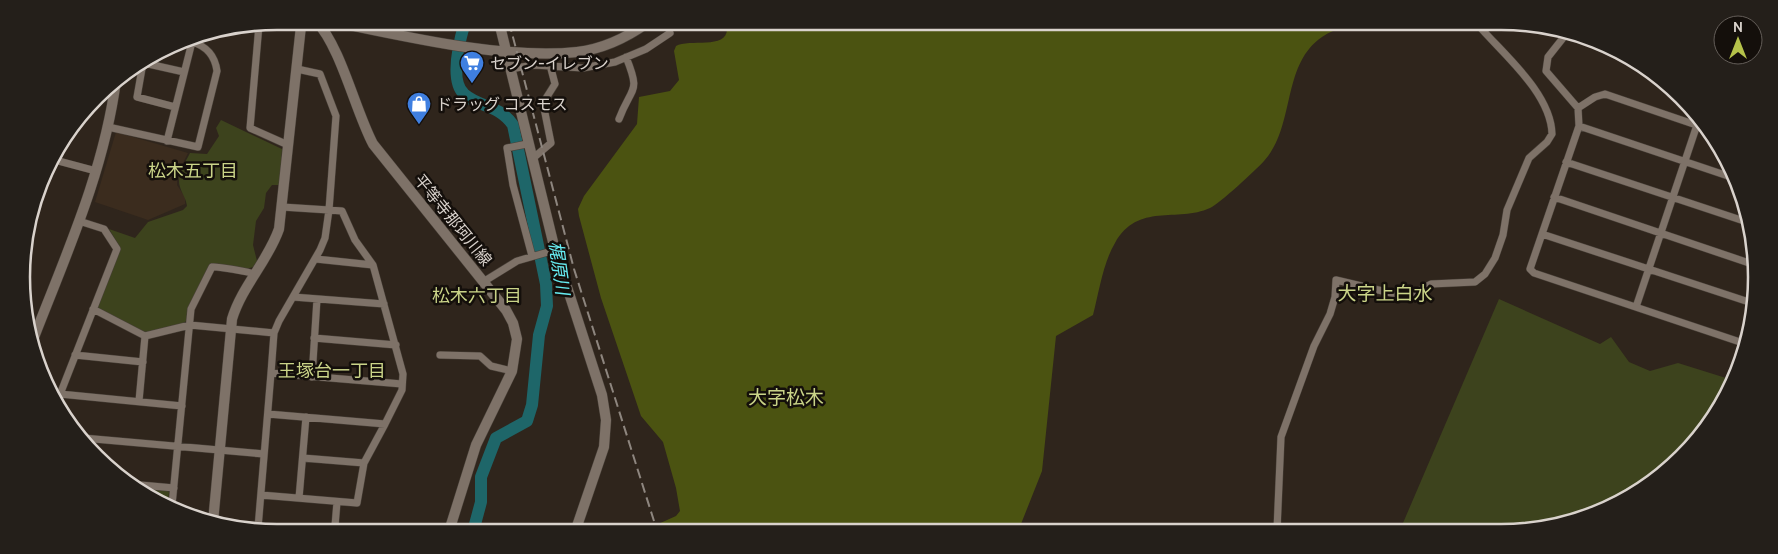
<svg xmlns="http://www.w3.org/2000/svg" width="1778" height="554" viewBox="0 0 1778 554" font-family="Cabin,'Noto Sans JP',sans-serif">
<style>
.built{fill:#3b2c1e}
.green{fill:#3d431d}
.forest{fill:#4b5311}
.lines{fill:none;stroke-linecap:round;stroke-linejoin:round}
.river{stroke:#1e6669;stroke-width:12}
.street-casing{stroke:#494139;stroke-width:8}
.secondary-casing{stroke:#494139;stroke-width:11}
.street{stroke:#7e7268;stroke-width:7}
.secondary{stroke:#7e7268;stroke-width:10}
.rail{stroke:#8e867f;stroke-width:2;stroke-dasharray:10 5;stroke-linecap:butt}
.labels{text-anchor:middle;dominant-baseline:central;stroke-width:5;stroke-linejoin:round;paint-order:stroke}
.poi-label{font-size:16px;fill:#d9d2cc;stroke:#140f0b;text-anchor:start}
.street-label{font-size:16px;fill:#d9d2cc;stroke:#140f0b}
.neighbourhood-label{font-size:18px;fill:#cad488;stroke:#140f0b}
.water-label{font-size:18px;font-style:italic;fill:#66ebf0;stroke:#140f0b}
.quarter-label{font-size:19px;fill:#cad488;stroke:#140f0b}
.rim{fill:none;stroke:#d9d2cc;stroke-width:2.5}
</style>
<rect width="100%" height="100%" fill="#2f251c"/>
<!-- built -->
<path class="built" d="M116,132L188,153L177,175V185L185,197V204L148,220L95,202Z"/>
<!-- green -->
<path class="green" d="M221,120L282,149L280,185H272L266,193L264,208L256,221L253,245L257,261L253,267C238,273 224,260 209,265L185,323L147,333L96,309L120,247L109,229L135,238L148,222L183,210L187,206C186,198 182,194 180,187C176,176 185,163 190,153L207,154L219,136L216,128Z
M1499,299L1600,344L1611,337L1629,362L1650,371L1678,363L1726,378L1721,405L1716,413L1670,469L1614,506L1534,531L1400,530Z
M133,488L167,491L169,492L168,504Z"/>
<!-- forest -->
<path class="forest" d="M726,23L1346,25C1338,29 1329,32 1322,37C1281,65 1296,126 1264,161C1256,170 1219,204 1210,208C1177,223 1138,202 1115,243C1103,263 1099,292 1093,315L1056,336L1042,471L1019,529H647L676,516L680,511L676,488L663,442L641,416L601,298L579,216L578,209L584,196L637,124L639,97L670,91L679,80L674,51L676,46C690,38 734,52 726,23Z
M613,523L630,524L643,529H596Z"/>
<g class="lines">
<!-- river -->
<path class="river" d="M465,22C460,39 449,80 464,94C480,108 498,104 513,125L546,284L547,306L539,335L532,405L527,421L496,438L481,477V502L474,528"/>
<defs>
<path id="street" d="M259,25L250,128L288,145
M1567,33L1548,57L1546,71L1578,108L1579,126L1530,269L1534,273L1746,344
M143,63L137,97L175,107
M144,63L184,72
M510,69L534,65L583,68L615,62L646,49L670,33
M1578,108L1595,97L1605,94L1708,129
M619,119C632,85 641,94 626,57
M1579,126L1731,177
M108,127L198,147L217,71C215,56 206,46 192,42V38
M167,141L192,42L184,40
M527,144L507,148L513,185L532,256
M51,159L96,171
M532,159L551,143L543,103L555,84L550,65
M1566,162L1750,223
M1554,197L1752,264
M282,207L329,210L336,116L320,74L297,69
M1542,234L1752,303
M316,259L373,265L355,240L342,211L329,210L325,238L320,250L279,321L274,333L271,373L402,384
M483,282L517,261L555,250
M293,297L384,304
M1636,307L1697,125
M93,309L145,336L139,401
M145,336L190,325L274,333
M314,338L396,345
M1741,342L1752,311
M75,355L143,362
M440,355L480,356L491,366L512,371
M312,377L317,299
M60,394L182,406
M57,402L117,249L104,229L79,221
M268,414L385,424L402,390L403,374L373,265
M83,438L264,454
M303,458L364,463
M129,484L174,488
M261,495L357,503L364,463L385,424
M299,498L306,417
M172,505L191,309L212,267C216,266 250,272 254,274
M258,528L271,373
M332,528L335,526L337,502
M1277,530L1281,437L1314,346L1330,314L1335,297L1336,280L1408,297L1431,284L1475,282L1485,274L1495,258L1503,235L1507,210L1529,158L1547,142L1552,134C1551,93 1503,54 1479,26"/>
<path id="secondary" d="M316,21C341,47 355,110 373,144L506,310L513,323L517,339L512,371L476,445L450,528
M330,21C403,36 504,60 577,52C602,49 626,38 647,23
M499,22L555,250L602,395L606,420L604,447L576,529
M31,345C64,259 104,173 116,80
M213,522L232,319C242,286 268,261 279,229L301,26L307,21"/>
</defs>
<!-- street casing -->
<use href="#street" class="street-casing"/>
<!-- secondary casing -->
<use href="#secondary" class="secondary-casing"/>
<!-- street -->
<use href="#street" class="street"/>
<!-- secondary -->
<use href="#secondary" class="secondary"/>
<!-- rail -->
<path class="rail" d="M509,22L574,269L654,521"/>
</g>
<!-- icons -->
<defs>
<symbol id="supermarket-pin" viewBox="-11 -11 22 30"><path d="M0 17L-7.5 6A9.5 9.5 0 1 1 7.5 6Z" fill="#3f7fe0" stroke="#140f0b"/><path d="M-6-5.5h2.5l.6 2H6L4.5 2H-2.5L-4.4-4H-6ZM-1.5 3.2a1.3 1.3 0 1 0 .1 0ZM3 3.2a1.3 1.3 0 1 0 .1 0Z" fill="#fff"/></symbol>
<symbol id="shop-pin" viewBox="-11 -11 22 30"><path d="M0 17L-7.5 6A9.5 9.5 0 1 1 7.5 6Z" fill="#3f7fe0" stroke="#140f0b"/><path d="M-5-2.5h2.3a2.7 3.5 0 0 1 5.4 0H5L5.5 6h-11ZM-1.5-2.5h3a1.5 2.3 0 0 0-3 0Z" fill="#fff"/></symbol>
</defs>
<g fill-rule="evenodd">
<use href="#supermarket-pin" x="458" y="49" width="28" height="38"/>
<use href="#shop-pin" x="405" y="90" width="28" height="38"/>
</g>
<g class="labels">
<!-- poi labels -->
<g class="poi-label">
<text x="490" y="63">セブン-イレブン</text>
<text x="436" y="104">ドラッグ コスモス</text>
</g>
<!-- street labels -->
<g class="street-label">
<text transform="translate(453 220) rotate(51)">平等寺那珂川線</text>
</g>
<!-- neighbourhood labels -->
<g class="neighbourhood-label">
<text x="193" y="171">松木五丁目</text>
<text x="477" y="296">松木六丁目</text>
<text x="332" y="371">王塚台一丁目</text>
</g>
<!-- water labels -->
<g class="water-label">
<text transform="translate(559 268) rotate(82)">梶原川</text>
</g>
<!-- quarter labels -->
<g class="quarter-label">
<text x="1385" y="293">大字上白水</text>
<text x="786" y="397">大字松木</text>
</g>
</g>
<!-- crop -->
<path d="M0 0H1778V554H0ZM277 30H1501A247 247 0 0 1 1748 277V277A247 247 0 0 1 1501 524H277A247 247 0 0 1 30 277V277A247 247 0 0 1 277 30Z" fill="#241f1a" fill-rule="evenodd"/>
<path class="rim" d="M277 30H1501A247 247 0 0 1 1748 277V277A247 247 0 0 1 1501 524H277A247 247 0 0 1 30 277V277A247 247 0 0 1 277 30Z"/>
<!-- north arrow -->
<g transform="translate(1738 40)"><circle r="24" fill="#140f0b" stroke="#635d58"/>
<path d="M0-4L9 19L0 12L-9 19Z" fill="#b5c24a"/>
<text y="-8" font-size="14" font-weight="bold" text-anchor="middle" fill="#d9d2cc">N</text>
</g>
</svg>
